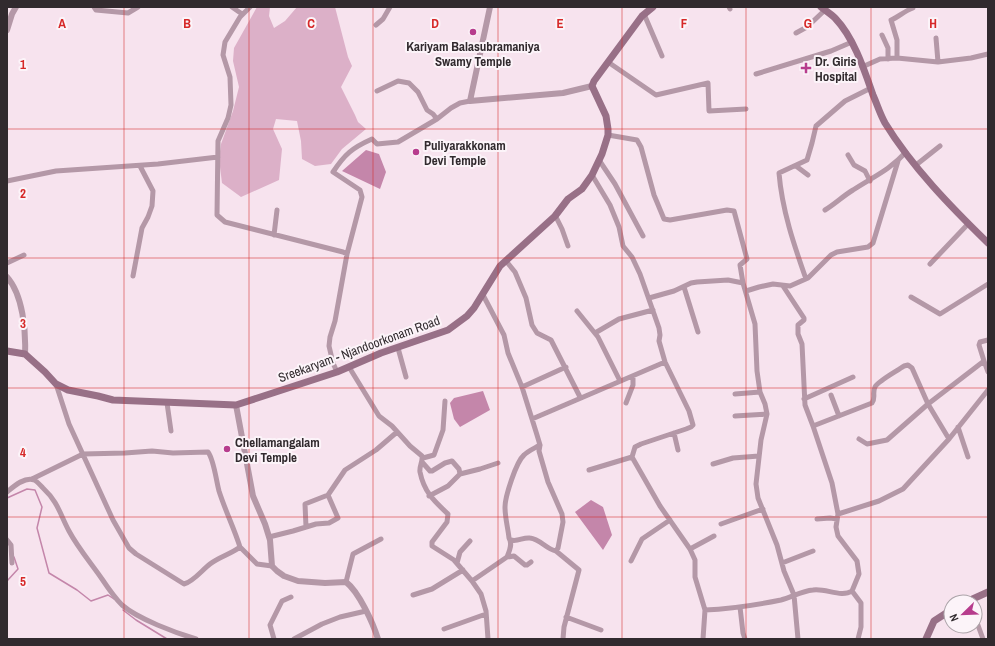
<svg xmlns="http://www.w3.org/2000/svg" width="995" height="646" viewBox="0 0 995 646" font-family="'Archivo Narrow',sans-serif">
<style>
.green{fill:#dcb0c8}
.water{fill:#c486aa}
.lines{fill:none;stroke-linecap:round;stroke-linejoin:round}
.stream{stroke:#c486aa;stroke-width:1.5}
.minor{stroke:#b498a7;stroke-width:5}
.tertiary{stroke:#b498a7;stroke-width:6}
.secondary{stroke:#987087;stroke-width:7}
.grid{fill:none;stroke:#d62828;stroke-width:1;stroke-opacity:0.55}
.poi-dot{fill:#b73c8d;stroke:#fcf4f9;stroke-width:1.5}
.labels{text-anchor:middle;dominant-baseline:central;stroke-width:4;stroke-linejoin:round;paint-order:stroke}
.poi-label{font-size:13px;font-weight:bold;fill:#312a2e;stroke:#fcf4f9;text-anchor:start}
.street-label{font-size:13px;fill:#312a2e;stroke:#fcf4f9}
.grid-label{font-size:13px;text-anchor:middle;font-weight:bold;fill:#d62828;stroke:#fcf4f9;stroke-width:4;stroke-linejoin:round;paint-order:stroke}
</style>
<rect width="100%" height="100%" fill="#f7e3ee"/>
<!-- green -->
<path class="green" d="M257,7H270L269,16L274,28L285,21L297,7H335L348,57L352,66L341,87L355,115L358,122L366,129L342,149L331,164L315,166L302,159L301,141L297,121L276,119L273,129L282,149L279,180L241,197L222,183L219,159L221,144L233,111L239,87L233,61L234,48Z"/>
<!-- water -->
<path class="water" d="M366,150L379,154L386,172L380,189L342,171Z
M483,391L490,410L460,427L454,419L450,403L454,398Z
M591,500L603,507L612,535L603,550L575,512Z"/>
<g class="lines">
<!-- stream -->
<path class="stream" d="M7,498L27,489L35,490L42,507L37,528L49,573L77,590L91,601L108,595L114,599
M7,581L18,569L14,557
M123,610L136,620L167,639"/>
<!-- minor -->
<path class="minor" d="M94,7L96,10L128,13L138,7
M232,7L242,14
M250,7L240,17L225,42L223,55L230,77L231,105L228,118L218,141L217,215L225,222L343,252L347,254
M729,7L730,9
M644,14L662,56
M376,25L383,19L390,7
M796,33L807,27L825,10
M882,35L888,48V59
M936,38L938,62
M897,58V40L891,20C899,17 904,11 913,8V7
M608,62L656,95L708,83L709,111L746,109
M862,67L880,59L897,58L938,62L971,58L988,54
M756,74L831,51L852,42
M377,91L398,81L409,83L418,92L427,110L433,114L437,119
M608,135L637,140L641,147L654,195L664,219L670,220L727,210L734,211L747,259L740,265L743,283
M848,155L854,165L865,171L870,181
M599,160L615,184L643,236
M916,165L940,146
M796,166L808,175
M592,175L610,205L619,227L623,246L632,257L640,274L659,328L660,335L659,341L665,362L689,411L693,425L691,427L686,429L641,444L635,447L632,457L660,506L690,549L695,560V577L705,610
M7,181L56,171L158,164L218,157
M825,210C835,204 843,196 853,190C871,178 890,170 906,152
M555,215L562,229L568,246
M274,235L277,210
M506,261L515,272L526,298L532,325L537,333L551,340L580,397
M7,263L24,255
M930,264L968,224
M133,276L142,228L148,217L152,206L153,191L140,166
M806,279C794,245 782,210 779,173L807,160L812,143L816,126L845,101L871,88
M783,286L804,318V320L798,325V334L802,344L805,405L813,426
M684,287L698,332
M746,291L759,287L773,284L790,286L808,278L831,255L837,252L868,247L873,243L898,161
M483,295L504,335L508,353L522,387L537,435L540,445L539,451L548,482L562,514L563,522L558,548L556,551C546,549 540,539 530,538C523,537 518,542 511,540
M911,297L940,314L988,284
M649,298L674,291L691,283L697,282L728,280L743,283L755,324L757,371L760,392L765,404L767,414
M577,311L598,337L620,381
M595,333L619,319L653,310
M398,348L406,377
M984,361L979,345L980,342L988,340
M349,367L379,416L392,426L410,446L422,456C423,462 419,466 420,472C424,492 434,501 448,514L447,522L432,542V546L454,560L472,581L481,594L486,611L488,639
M337,372L333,363L329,346L330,337L335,321L347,254L362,197L360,190L333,172C345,154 352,148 372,139L377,144L398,142L437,119L451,108L460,103L470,101
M522,387L566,367
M735,394L760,392
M831,395L839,416
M804,399L853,377
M167,403L171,431
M626,403L633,385V376
M735,416L767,414L761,440L756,484L758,498L777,545L784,571L794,595L798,639
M532,419L665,362
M958,427L968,457
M674,433L678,450
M859,439L867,444L887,440L928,404L949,439
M423,458L434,455L443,430L445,401
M422,462L430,471H432L445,463L452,461L459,469L460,474
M713,464L733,458L759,456
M589,470L632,457
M32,479L83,454L125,453L152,451L173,453L208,452C214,460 216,480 219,491C225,510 234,528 240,547C231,554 219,557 210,564C202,570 193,582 184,584L136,554L129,548L113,520L69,424L56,384
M7,492C13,487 25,476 34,480C37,481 40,485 43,488C58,502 60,514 69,531C78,548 91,563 102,579C108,588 114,597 122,605C138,619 176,633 196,639
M429,496L448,486L460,474L480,469L498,463
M838,514L832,483L813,426L872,403C876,398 872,393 875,387C878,381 897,371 904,366L908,365L912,368L928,404L984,361L988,372
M817,519L830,518L837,519
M721,524L763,509
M306,527L305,504L328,495
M269,537L293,531L316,524L329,523L338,518L328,495L345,470L376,450L397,432
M7,540L11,545L12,563
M240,547L257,564L272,566
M690,549L714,536
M556,551L579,570L564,627L563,639
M507,557C509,552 513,544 509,538C508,528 505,518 505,507C505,497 516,462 524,455C528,451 535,448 540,445
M631,561L642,539L670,520
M457,563L460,552L470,541
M782,563L813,551
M472,581L507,557L514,556L525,565H527L531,562
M346,582L353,554L381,539
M852,591L861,603V627L858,639
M413,595L432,589L463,570
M740,607L743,633L745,639
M566,617L601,630
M975,617L983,639
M444,629L486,614
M274,639L270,625L282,601L291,597
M294,639L322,624L340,617L366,611
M703,639L705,610C730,609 756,605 781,600C792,597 802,591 813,590C826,588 841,598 852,591L859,574L857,561L838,536L836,527L838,514L879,501L903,489L949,439L988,390"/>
<!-- tertiary -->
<path class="tertiary" d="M490,7L470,101L563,93L592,86
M7,30L12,14L16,7
M7,277C23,295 26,331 25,354
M236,405L253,496L265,524L270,540L272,566L277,571L284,576L298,581L325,583L346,582C359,592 373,623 378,639"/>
<!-- secondary -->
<path class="secondary" d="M821,7C826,11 831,14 835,18C854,38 864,69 873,95C877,104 880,114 885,123C912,167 951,207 988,243
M7,351L25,354L45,372L56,384L68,390L98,396L113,400L236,405L337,372L381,353L448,330L467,316L474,308L500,266L555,216L568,199L582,189L592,175L602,154L608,135V129L606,116L592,86L594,81L642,16L653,7
M966,602L988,592
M926,639L934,621L951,610"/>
</g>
<!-- grid -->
<path class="grid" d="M124,7V639M249,7V639M373,7V639M498,7V639M622,7V639M746,7V639M871,7V639M7,129H988M7,258H988M7,388H988M7,517H988"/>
<!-- markers -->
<g class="poi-dot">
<circle cx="473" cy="32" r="4"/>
<path d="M804 62h4v4h4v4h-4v4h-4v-4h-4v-4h4z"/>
<circle cx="416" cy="152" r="4"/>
<circle cx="227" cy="449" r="4"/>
</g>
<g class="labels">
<!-- poi labels -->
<g class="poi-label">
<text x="473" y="46" text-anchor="middle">Kariyam Balasubramaniya<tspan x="473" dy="15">Swamy Temple</tspan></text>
<text x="815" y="61">Dr. Giris<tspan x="815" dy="15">Hospital</tspan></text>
<text x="424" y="145">Puliyarakkonam<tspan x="424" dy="15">Devi Temple</tspan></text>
<text x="235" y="442">Chellamangalam<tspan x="235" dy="15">Devi Temple</tspan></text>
</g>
<!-- street labels -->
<g class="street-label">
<text transform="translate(359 349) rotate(-20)">Sreekaryam - Njandoorkonam Road</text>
</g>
</g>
<g class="grid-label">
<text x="62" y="28">A</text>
<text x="187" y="28">B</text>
<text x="311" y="28">C</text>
<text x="435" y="28">D</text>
<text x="560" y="28">E</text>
<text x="684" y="28">F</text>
<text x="808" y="28">G</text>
<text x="933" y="28">H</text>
<text x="23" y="69">1</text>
<text x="23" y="198">2</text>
<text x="23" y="328">3</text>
<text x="23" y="457">4</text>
<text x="23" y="586">5</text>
</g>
<!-- border -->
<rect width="995" height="646" fill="none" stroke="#312a2e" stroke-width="16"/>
<!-- north arrow -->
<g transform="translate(963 614) rotate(247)"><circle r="19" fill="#fcf4f9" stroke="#aba3a8"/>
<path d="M0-3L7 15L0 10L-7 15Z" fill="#b73c8d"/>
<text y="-6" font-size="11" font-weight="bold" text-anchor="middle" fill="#312a2e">N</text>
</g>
</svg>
